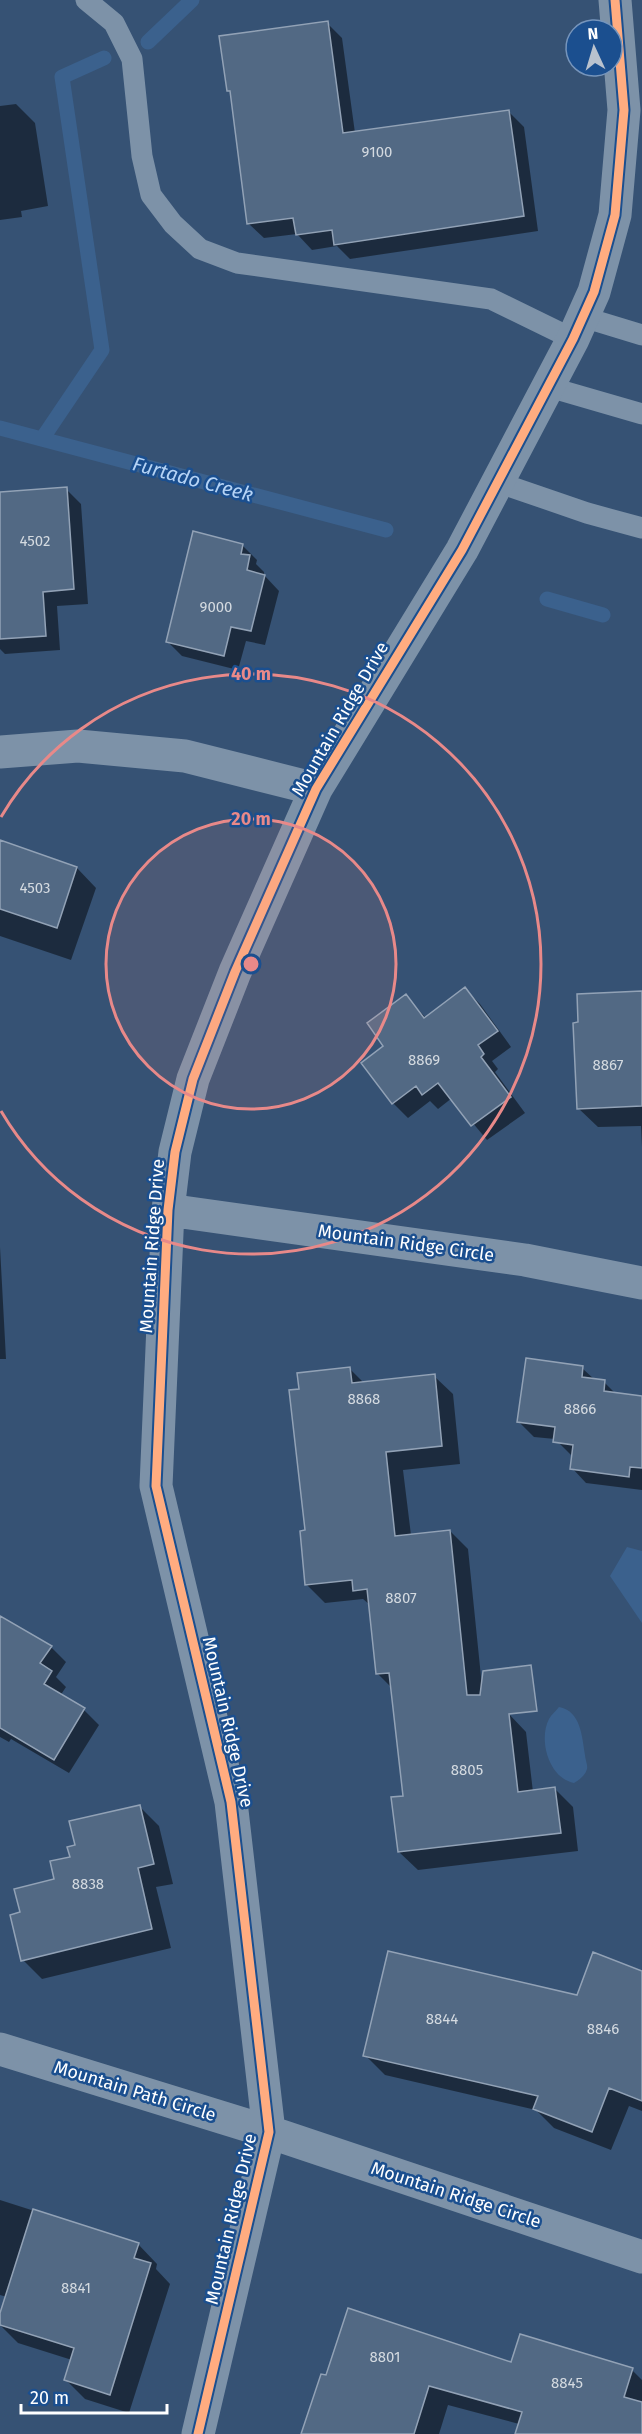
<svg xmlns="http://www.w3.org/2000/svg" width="642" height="2434" viewBox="0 0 642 2434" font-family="'Fira Sans',sans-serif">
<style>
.water{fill:#3b618d}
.shadow{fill:#0007}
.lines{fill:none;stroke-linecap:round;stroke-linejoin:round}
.stream{stroke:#3b618d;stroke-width:15}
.building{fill:#526984;stroke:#92a2b6;stroke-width:1.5}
.lane{stroke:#7d92a8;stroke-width:21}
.street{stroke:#7d92a8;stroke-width:33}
.cycleway-casing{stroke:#1b4f8f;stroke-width:13}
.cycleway{stroke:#ffac80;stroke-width:9}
.ring{fill:none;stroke:#e88989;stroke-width:3}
.labels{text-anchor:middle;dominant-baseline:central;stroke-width:5;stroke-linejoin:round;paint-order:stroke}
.number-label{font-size:15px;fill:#d4dae0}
.street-label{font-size:18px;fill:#fff;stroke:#1b4f8f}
.water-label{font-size:20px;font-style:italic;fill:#b5d3f5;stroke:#1b4f8f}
.centre{fill:#e88989;stroke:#1b4f8f;stroke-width:3}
.ring-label{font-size:18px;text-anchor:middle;font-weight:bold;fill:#e88989;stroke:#1b4f8f;stroke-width:5;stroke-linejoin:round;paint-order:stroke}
</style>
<rect width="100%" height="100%" fill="#365274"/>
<!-- water -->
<path class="water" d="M627,1547L642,1551V1623L610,1576Z
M559,1707C581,1711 582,1737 585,1755C585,1759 588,1765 587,1769C585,1776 579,1780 574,1783C549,1778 538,1740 549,1719C551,1715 556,1711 559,1707Z"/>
<!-- shadow -->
<path class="shadow" d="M327,23L342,38L355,133L509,112L524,127L538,231L350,259L337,246L312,250L297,234L264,238L249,224L231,94L229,91Z
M16,104L35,123L48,206L21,211L22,217L0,220V106Z
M66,489L81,504L88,604L57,606L60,650L5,654L0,649V493Z
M242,545L257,560L256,564L264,572V575L279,591L265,645L246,641L238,670L182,656L167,641Z
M0,842L77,868L96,888L71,960L0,936Z
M465,989L480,1004L511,1047L492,1061L498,1069L495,1072L525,1113L487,1140L452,1098L438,1109L430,1101L408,1118L393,1103L386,1046L406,996L426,1018Z
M642,993V1147L641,1126L598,1127L578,1108Z
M0,1247L6,1359H0Z
M582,1368L595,1380L604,1382L617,1395L642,1398V1490L586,1483L572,1468L573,1457L555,1439L534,1437L519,1422Z
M350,1369L364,1383L434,1376L453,1394L460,1464L403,1470L411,1535L450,1531L468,1549L485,1716L508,1713L526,1732L533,1792L555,1789L573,1807L578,1851L418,1870L399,1852L405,1797L392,1688L378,1674L370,1605L363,1599L325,1603L307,1585L300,1390Z
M0,1616L51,1647L66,1662L56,1677L66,1687L60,1696L84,1710L99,1725L69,1773L11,1739L9,1742L0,1737Z
M140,1807L159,1826L173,1884L156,1887L171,1948L42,1979L23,1960L22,1914L56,1880L77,1846Z
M642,1973V2111L629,2106L611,2150L554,2128L536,2110L385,2075L365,2055L578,1997Z
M0,2200L138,2244L157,2264L156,2269L170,2284L129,2413L85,2399L66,2380L72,2360L18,2343L0,2325L7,2297L0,2295Z
M512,2364L632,2370L642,2380V2434H517L519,2424L448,2405L439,2434H303L322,2376Z"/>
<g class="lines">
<!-- stream -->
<path class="stream" d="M148,42L192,0
M0,428L386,530
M42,439L102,350L62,77L104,58
M547,599L603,615"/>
</g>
<!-- building -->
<path class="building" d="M328,21L343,133L509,110L524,216L334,245L332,230L296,235L293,218L247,224L230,91H227L219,36Z
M67,487L74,589L43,592L46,636L0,639V492Z
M193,531L243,544L241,554L250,555L247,570L265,575L251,631L231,627L224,656L166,642Z
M0,840L77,867L57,928L0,909Z
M465,987L498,1031L478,1045L484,1054L481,1057L511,1097L471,1126L438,1083L422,1095L416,1086L392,1104L361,1063L383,1046L367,1023L406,994L424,1018Z
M642,991V1106L577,1109L573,1023L578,1022L577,994Z
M526,1358L583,1366L582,1377L605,1380L604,1391L642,1396V1468L630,1467L629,1477L570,1469L573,1445L553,1442L555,1427L517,1422Z
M350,1367L352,1383L435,1374L442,1446L386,1452L395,1536L450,1530L467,1695H480L483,1671L531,1665L537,1711L509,1714L518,1792L555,1787L561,1833L398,1852L391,1797L403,1796L389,1673L376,1674L367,1589L353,1591L352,1580L305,1585L300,1531L305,1530L289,1390L299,1389L297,1373Z
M0,1616L52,1646L40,1663L52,1671L44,1684L85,1708L54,1760L0,1728Z
M140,1805L154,1864L138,1868L152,1929L21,1961L10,1915L20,1912L14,1889L54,1879L50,1861L70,1857L67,1847L75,1845L69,1821Z
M388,1951L577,1995L593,1952L642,1971V2101L609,2088L592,2132L533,2109L538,2096L363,2056Z
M33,2209L139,2243L134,2258L151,2263L110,2395L64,2380L74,2348L0,2325V2313Z
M348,2308L511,2362L520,2334L633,2368L624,2397L642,2402V2434H515L522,2412L429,2386L414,2434H301L321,2374L326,2375Z"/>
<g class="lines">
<!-- lane -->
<path class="lane" d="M86,0L114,23L132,59L142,156L151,195L173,224L200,249L237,263L491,299L573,339
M583,317L642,335
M549,387L642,414
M497,482L587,513L642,528"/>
<!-- street -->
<path class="street" d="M0,752L78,746L185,756L316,789
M168,1210L525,1260L642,1283
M0,2049L269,2132L642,2257
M198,2434L269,2132L231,1802L156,1486L168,1210L175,1152L193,1079L235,972L316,789L462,550L573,339L594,292L615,215L624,110L615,0"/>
<defs>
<path id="cycleway" d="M198,2434L269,2132L231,1802L156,1486L168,1210L175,1152L193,1079L235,972L316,789L462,550L573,339L594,292L615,215L624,110L615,0"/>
</defs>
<!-- cycleway casing -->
<use href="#cycleway" class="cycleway-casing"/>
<!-- cycleway -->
<use href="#cycleway" class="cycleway"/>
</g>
<!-- distance rings -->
<circle cx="251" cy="964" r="145" fill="#e88989" fill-opacity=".12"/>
<g class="ring">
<circle cx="251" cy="964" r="145"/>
<path d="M1 817A290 290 0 1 1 1 1111"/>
</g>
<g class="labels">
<!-- number labels -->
<g class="number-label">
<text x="377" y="152">9100</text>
<text x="35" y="541">4502</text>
<text x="216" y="607">9000</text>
<text x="35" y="888">4503</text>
<text x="424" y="1060">8869</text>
<text x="608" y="1065">8867</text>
<text x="364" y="1399">8868</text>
<text x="580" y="1409">8866</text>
<text x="401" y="1598">8807</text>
<text x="467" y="1770">8805</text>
<text x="88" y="1884">8838</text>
<text x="442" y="2019">8844</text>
<text x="603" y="2029">8846</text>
<text x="76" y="2288">8841</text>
<text x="385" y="2357">8801</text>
<text x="567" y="2383">8845</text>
</g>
<!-- street labels -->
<g class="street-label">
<text transform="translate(340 719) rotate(-60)">Mountain Ridge Drive</text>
<text transform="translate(406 1243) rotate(8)">Mountain Ridge Circle</text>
<text transform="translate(152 1246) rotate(-86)">Mountain Ridge Drive</text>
<text transform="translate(228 1722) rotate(77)">Mountain Ridge Drive</text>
<text transform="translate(135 2091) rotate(17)">Mountain Path Circle</text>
<text transform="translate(456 2195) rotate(18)">Mountain Ridge Circle</text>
<text transform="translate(231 2219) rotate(-77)">Mountain Ridge Drive</text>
</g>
<!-- water labels -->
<g class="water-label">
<text transform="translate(193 479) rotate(15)">Furtado Creek</text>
</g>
</g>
<circle cx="251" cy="964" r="9" class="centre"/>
<g class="ring-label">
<text x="251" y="680">40 m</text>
<text x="251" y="825">20 m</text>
</g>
<!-- north arrow -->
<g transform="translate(594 48) rotate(356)"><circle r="28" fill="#1b4f8f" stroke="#7695bc" stroke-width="1.5"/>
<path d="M0-4.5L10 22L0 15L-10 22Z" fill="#b9c2ce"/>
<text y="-9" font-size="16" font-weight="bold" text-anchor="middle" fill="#ffffff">N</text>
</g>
<!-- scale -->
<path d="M21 2404v9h146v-9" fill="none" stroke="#ffffff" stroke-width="3"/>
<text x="30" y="2404" font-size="18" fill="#ffffff" stroke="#1b4f8f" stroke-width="4.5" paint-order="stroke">20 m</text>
</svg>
